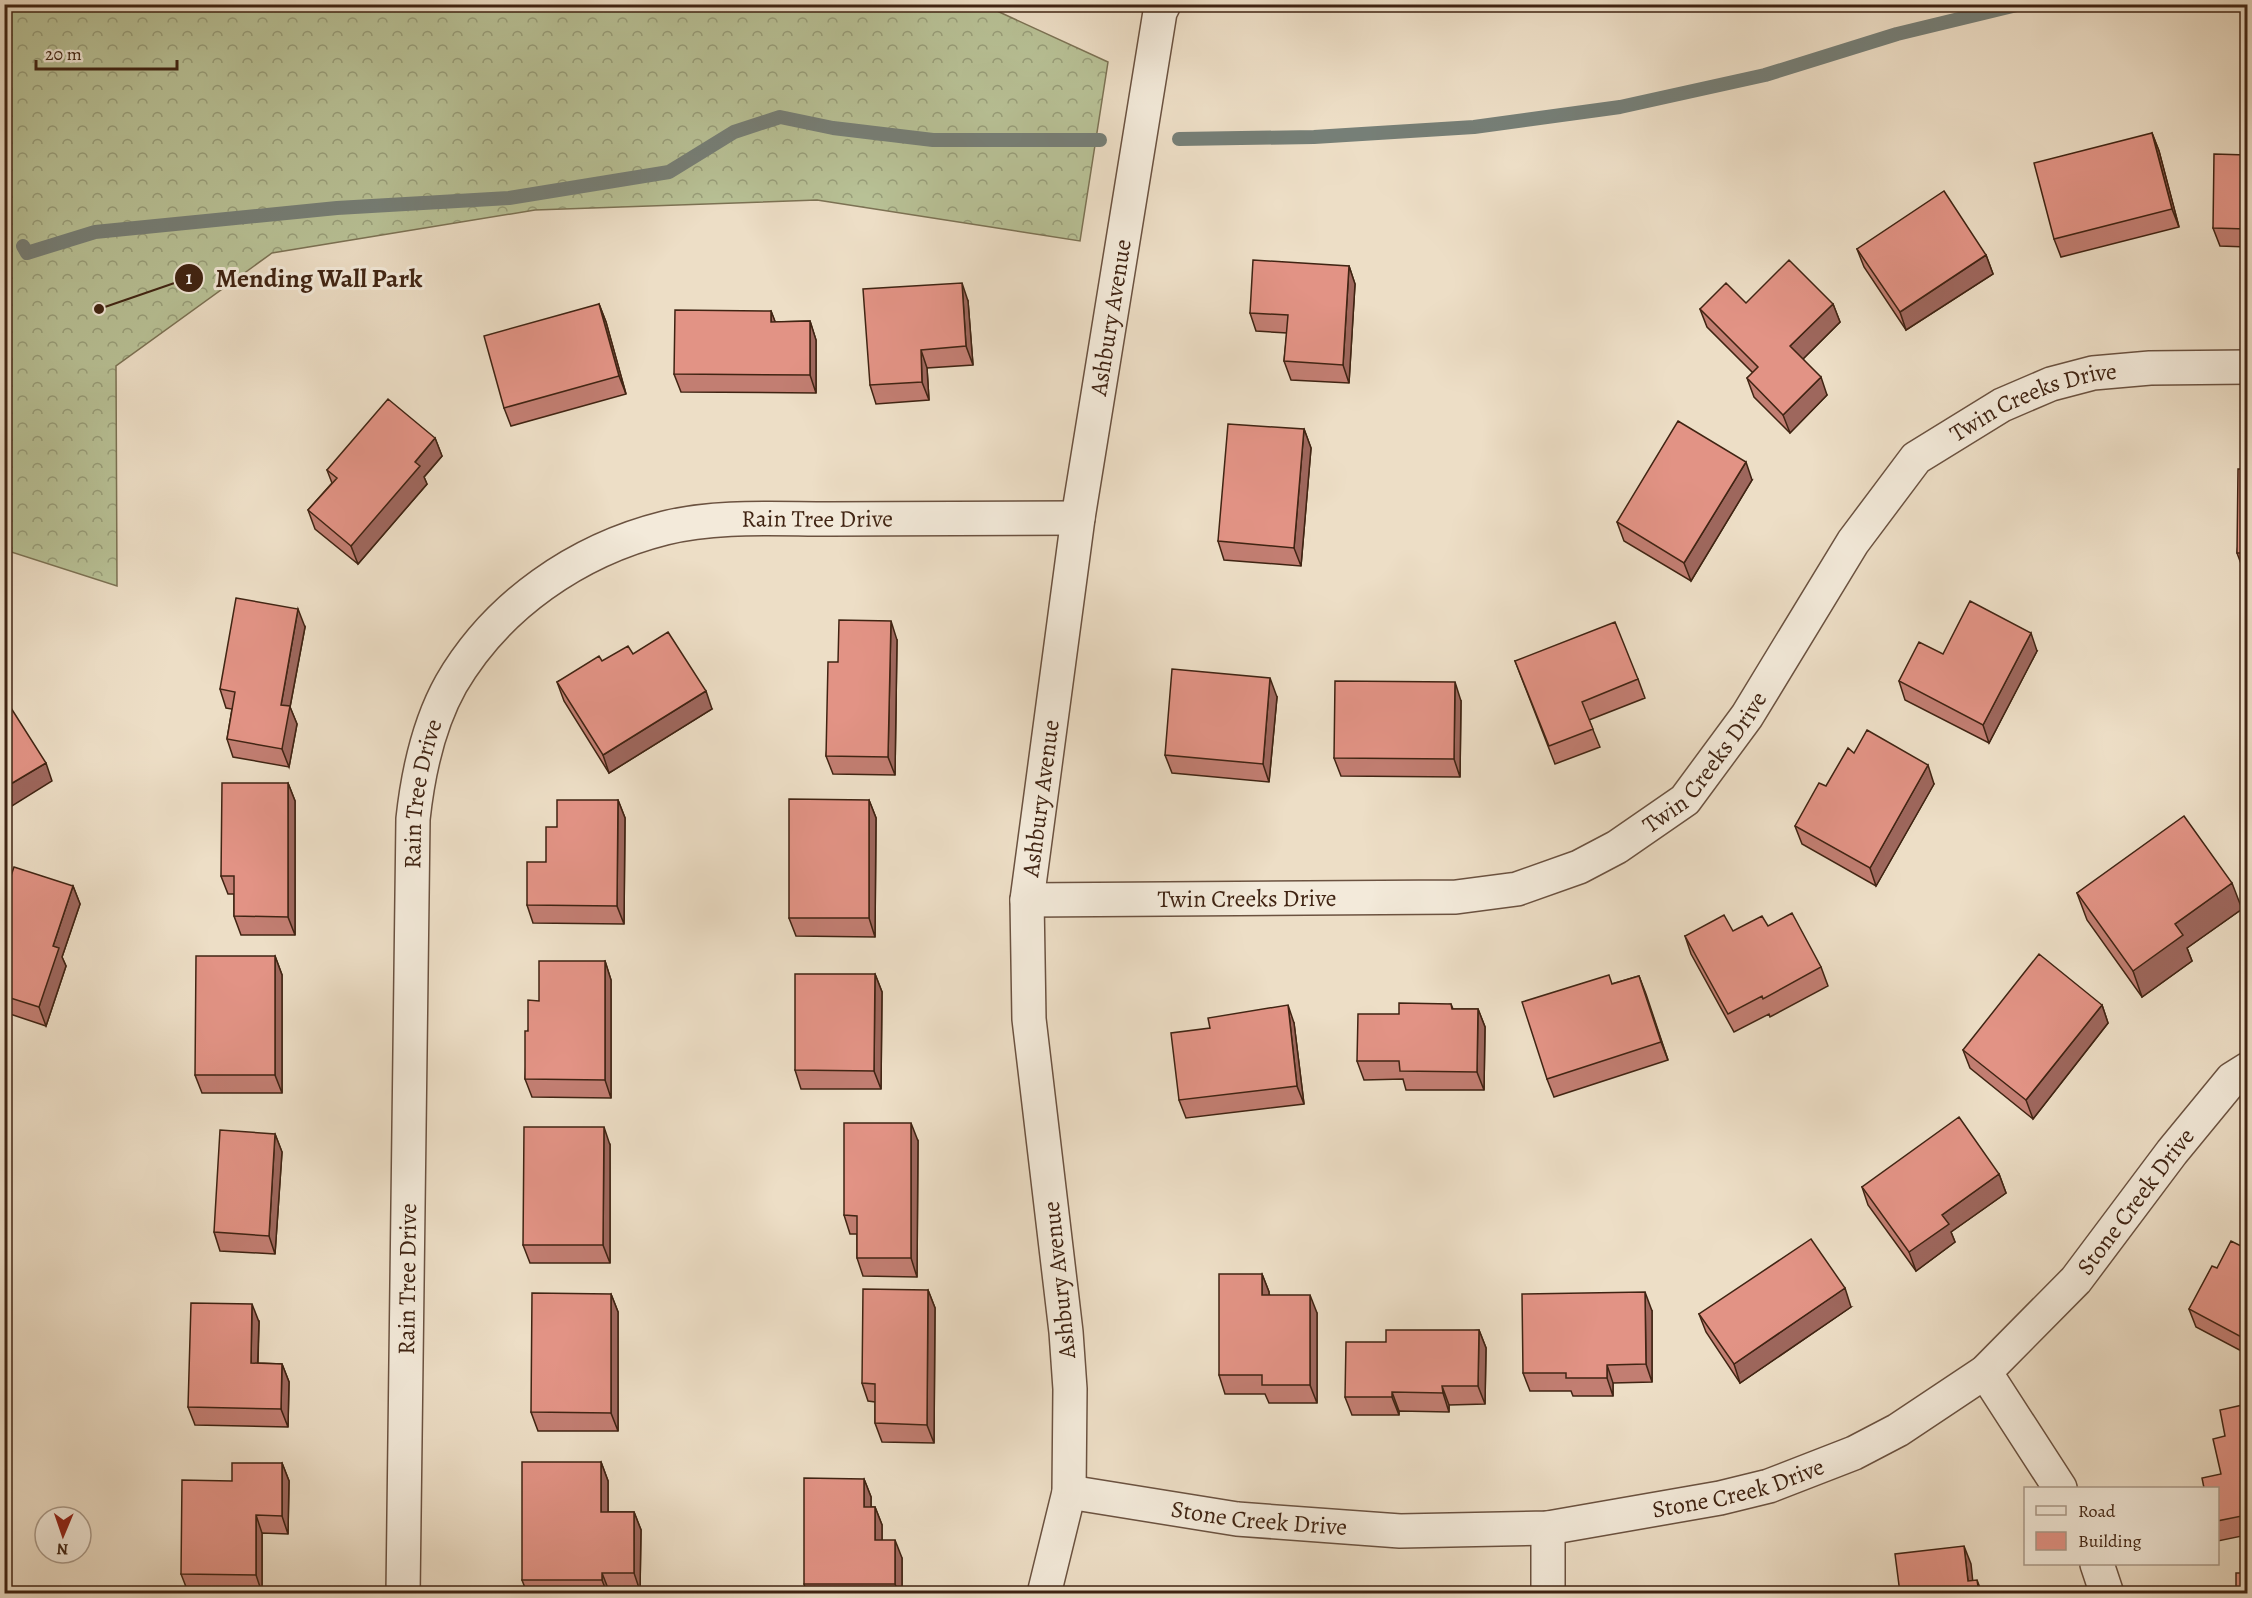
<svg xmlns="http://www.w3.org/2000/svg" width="2252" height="1598" viewBox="0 0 2252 1598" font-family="Alegreya,serif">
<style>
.forest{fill:url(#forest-crowns);stroke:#7c7254;stroke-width:1.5}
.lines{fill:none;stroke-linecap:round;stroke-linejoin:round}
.stream{stroke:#767f77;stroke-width:14}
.street-casing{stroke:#6b5240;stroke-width:36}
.path{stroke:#402413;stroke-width:4;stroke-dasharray:1.5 3;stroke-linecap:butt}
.street{stroke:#f3eada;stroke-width:33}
.wall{fill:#c27e72;stroke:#402413;stroke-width:1.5}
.shaded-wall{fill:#9e675d;stroke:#402413;stroke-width:1.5}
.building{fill:#e29385;stroke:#402413;stroke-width:1.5}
.labels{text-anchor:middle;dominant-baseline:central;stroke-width:6;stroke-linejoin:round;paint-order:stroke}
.street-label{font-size:24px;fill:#402413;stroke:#f3eada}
.leader{fill:none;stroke:#402413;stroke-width:2}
.callout-dot{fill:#402413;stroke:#f3eada;stroke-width:2}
.mark-label{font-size:18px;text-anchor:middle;font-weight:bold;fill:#fff}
.callout-label{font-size:26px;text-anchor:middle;font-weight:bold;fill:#402413;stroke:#f3eada;stroke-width:6;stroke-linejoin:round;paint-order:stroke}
</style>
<defs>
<pattern id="forest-crowns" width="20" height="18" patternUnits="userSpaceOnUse" patternTransform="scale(1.5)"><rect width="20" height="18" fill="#b8c196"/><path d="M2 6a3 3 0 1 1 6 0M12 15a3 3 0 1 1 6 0" fill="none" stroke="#979d79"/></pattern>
</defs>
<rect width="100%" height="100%" fill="#eddec6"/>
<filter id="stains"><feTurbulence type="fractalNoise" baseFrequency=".00333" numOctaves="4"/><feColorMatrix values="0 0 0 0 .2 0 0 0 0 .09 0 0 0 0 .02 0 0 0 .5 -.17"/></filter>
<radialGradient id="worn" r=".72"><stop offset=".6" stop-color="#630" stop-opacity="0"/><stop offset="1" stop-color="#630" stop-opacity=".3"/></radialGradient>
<!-- forest -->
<path class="forest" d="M984,5L1108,62L1080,241L817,200L535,210L272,253L116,366L117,586L5,550V5Z"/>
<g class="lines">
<!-- stream -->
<path class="stream" d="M1179,139L1314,137L1474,127L1620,107L1765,75L1897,34L2021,4
M23,246L27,253L95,232L337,208L509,198L669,172L734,132L780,117L833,128L933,140H1100"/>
<defs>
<g id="street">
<path id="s1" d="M1027,900L1456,897L1517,889L1579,867L1617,847L1685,800L1747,716L1853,542L1916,458L2002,405L2051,384L2093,373L2150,368L2248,367"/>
<path d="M1985,1372L2060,1488"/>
<path id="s2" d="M1069,1492L1237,1519L1400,1531L1548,1528L1720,1498L1769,1486L1854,1453L1898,1430L1985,1372L2076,1280L2172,1152L2232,1079L2248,1069"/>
<path d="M2097,1564L2107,1594"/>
<path id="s3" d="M403,1594L413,819C418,773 428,725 451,684C497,605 577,550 665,528C716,515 776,519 829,519C912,518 995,518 1078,518"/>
<path id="s4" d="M1044,1594L1069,1492L1070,1389L1066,1332L1029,1019L1027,900L1078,518L1160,12L1164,4"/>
<path d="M1548,1594V1528"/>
</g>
</defs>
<!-- street casing -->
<use href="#street" class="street-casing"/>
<!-- path -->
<path class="path" d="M4,242L8,208L6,4"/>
<!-- street -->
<use href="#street" class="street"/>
</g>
<!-- wall -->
<path class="wall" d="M2152,133L2159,151L2179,227L2061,257L2054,239Z
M2247,155V247L2220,246L2213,228Z
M1857,249L1986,255L1993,274L1906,330L1864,267Z
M1349,266L1355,284L1349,383L1291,380L1284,361L1287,333L1256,331L1250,313Z
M968,301L973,365L927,368L929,400L876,404L870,385Z
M1746,303L1833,304L1840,322L1803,359L1827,395L1790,433L1754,397L1747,378L1753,373L1707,327L1700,309Z
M599,304L606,322L626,394L511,426L504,408Z
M771,311L775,322L810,321L816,340V393L681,392L674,374Z
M1304,429L1311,448L1301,566L1224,560L1218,541Z
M435,438L442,456L424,477L427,484L358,564L315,529L308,510L332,483L327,470Z
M2247,469V580L2237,553Z
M1752,480L1691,581L1624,541L1617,522Z
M305,627L290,707L297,724L289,767L233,757L227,739L232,709L226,708L220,689Z
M897,640L895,775L833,774L826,756L838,662Z
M2037,651L1989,743L1905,700L1899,681Z
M633,654L712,709L609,773L564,701L557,682L602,661Z
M1515,661L1638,679L1645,698L1589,720L1600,747L1555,764Z
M1277,697L1269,782L1172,773L1165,755Z
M1461,701L1460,777L1341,776L1334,758Z
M1854,753L1934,784L1876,886L1802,844L1795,826L1826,786Z
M288,783L295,801V935H241L234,916V894H228L221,876Z
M618,800L625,818L624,924L533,923L527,905L546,862L557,827Z
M869,800L876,818L875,937L796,936L789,918Z
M73,886L80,904L62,957L66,966L46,1026L4,1012V896Z
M2077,893L2242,909L2187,948L2192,961L2142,997L2087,920Z
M1768,926L1821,967L1828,986L1770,1017L1769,1014L1734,1032L1691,954L1685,936L1733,931Z
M275,956L282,975V1093H202L195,1075Z
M605,961L611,980V1098L532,1097L525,1079L528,1031L539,1001Z
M875,974L882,992L881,1089H801L795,1070Z
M1639,976L1668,1060L1554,1097L1547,1079L1612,984Z
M1451,1004L1453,1009H1478L1485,1027L1484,1090H1406L1403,1079L1364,1080L1357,1061L1399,1014Z
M2102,1005L2108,1023L2033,1119L1970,1068L1963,1050Z
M1294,1023L1304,1104L1186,1118L1179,1100Z
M275,1134L282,1152L275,1254L220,1251L214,1232Z
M918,1141L917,1277L863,1276L857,1258V1234H850L844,1215Z
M610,1145V1263H530L523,1245Z
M1999,1174L2006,1193L1951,1232L1955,1242L1916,1271L1868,1205L1862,1187Z
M2247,1234V1354L2196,1327L2189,1309L2217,1268L2241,1246Z
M1262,1274L1269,1292V1295L1317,1313V1403H1269L1265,1394H1225L1219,1375Z
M928,1290L935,1308L934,1443L882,1442L875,1423V1402L868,1401L862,1383Z
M611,1294L618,1312V1431H538L531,1412Z
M1851,1307L1740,1383L1706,1332L1699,1314Z
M1652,1311V1382L1613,1383V1396H1573L1571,1391H1530L1523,1373Z
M259,1322L258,1363L282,1364L289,1382L288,1427L195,1425L188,1407Z
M1479,1330L1486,1348L1485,1404L1449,1405V1412L1399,1411V1415H1352L1345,1397L1386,1342Z
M2247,1404V1535L2218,1541L2217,1538V1488L2221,1474L2225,1436Z
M601,1462L608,1481V1512H634L641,1530L640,1591H609V1593H527L522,1580Z
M282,1463L289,1481L288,1534L262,1533V1593L188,1592L181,1574Z
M864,1479L871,1497V1507H875L882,1525V1540L902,1558V1593H807L804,1584Z"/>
<!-- shaded-wall -->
<path class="shaded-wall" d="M2152,133L2159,151L2179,227L2172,209Z
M1986,255L1993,274L1906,330L1900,312Z
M1349,266L1355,284L1349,383L1343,365Z
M962,283L968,301L973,365L966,346Z
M599,304L606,322L626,394L619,376Z
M1833,304L1840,322L1797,365L1790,346Z
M771,311L778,329L771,322Z
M810,321L816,340V393L810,375Z
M921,350L927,368L929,400L922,382Z
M1821,377L1827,395L1790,433L1783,415Z
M1304,429L1311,448L1301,566L1294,548Z
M435,438L442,456L424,477L427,484L358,564L351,546L415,462Z
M1746,462L1752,480L1691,581L1684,563Z
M298,609L305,627L290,707L297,724L289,767L282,749L281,705Z
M891,621L897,640L895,775L888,757Z
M2031,633L2037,651L1989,743L1983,725Z
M1270,678L1277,697L1269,782L1263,764Z
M1455,682L1461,701L1460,777L1454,759Z
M706,691L712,709L609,773L603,755Z
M46,763L52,781L4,811V788Z
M1928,765L1934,784L1876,886L1870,868Z
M288,783L295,801V935L288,917Z
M618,800L625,818L624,924L617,906Z
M869,800L876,818L875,937L869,918Z
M2232,883L2242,909L2187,948L2192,961L2142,997L2133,971L2175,924Z
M73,886L80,904L62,957L66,966L46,1026L39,1007L53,946Z
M275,956L282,975V1093L275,1075Z
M605,961L611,980V1098L605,1080Z
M875,974L882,992L881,1089L874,1071Z
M1639,976L1646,994L1668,1060L1661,1042Z
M1288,1005L1294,1023L1304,1104L1297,1086Z
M2102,1005L2108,1023L2033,1119L2026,1100Z
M1478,1009L1485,1027L1484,1090L1477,1072Z
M911,1123L918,1141L917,1277L911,1258Z
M604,1127L610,1145V1263L603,1245Z
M275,1134L282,1152L275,1254L269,1236Z
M1999,1174L2006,1193L1951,1232L1955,1242L1916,1271L1909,1252L1942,1215Z
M1262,1274L1269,1292V1313L1262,1295Z
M1845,1288L1851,1307L1740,1383L1734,1364Z
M928,1290L935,1308L934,1443L927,1425Z
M1645,1292L1652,1311V1382L1646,1364Z
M611,1294L618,1312V1431L611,1413Z
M1310,1295L1317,1313V1403L1310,1385Z
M252,1304L259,1322L257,1381L251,1363Z
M1479,1330L1486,1348L1485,1404L1478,1386Z
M282,1364L289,1382L288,1427L281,1409Z
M1607,1365L1613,1383V1396L1607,1378Z
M1442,1386L1449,1405V1412L1443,1393Z
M1392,1392L1399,1411V1415L1392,1397Z
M601,1462L608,1481V1530L601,1512Z
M282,1463L289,1481L288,1534L282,1516Z
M864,1479L871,1497V1525L864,1507Z
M875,1507L882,1525V1558L875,1540Z
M634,1512L641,1530L640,1591L634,1573Z
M256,1515L262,1533V1593L256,1575Z
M895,1540L902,1558V1593H899L895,1584Z
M1964,1546L1971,1564L1974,1593L1968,1581Z
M602,1573L609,1591V1593H607L602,1580Z
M4,1580L8,1593H6L4,1587Z
M1977,1580L1982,1593H1979Z"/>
<!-- building -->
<path class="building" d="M2152,133L2172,209L2054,239L2034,163Z
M2214,154L2247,155V229L2213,228Z
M1944,191L1986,255L1900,312L1857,249Z
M1253,260L1349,266L1343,365L1284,361L1288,315L1250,313Z
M1789,260L1833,304L1790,346L1821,377L1783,415L1747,378L1758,367L1700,309L1726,283L1746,303Z
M962,283L966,346L921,350L922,382L870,385L863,289Z
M599,304L619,376L504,408L484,336Z
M675,310L771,311V322L810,321V375L674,374Z
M388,399L435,438L415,462L420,466L351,546L308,510L337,478L327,470Z
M1678,421L1746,462L1684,563L1617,522Z
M1228,424L1304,429L1294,548L1218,541Z
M2238,469H2247V553H2237Z
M236,598L298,609L281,705L290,706L282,749L227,739L235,692L220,689Z
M1970,601L2031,633L1983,725L1899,681L1919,642L1943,654Z
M839,620L891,621L888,757L826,756L828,662H838Z
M1615,622L1638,679L1582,702L1593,729L1549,746L1515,661Z
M668,632L706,691L603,755L557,682L599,656L602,661L628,646L633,654Z
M1172,669L1270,678L1263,764L1165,755Z
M1335,681L1455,682L1454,759L1334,758Z
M4,697L46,763L4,788Z
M1867,730L1928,765L1870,868L1795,826L1819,783L1826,786L1848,748L1854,753Z
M222,783H288V917L234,916V876H221Z
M789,799L869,800V918H789Z
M557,800H618L617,906L527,905V862H546V827H557Z
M2184,816L2232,883L2175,924L2183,935L2133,971L2077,893Z
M14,867L73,886L53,946L59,948L39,1007L4,996V896Z
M1792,913L1821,967L1763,999L1762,996L1728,1014L1685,936L1724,915L1733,931L1762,916L1768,926Z
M2039,954L2102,1005L2026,1100L1963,1050Z
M196,956H275V1075H195Z
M539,961H605V1080L525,1079V1031H528V1000L539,1001Z
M795,974H875L874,1071L795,1070Z
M1609,975L1612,984L1639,976L1661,1042L1547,1079L1522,1002Z
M1399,1003L1451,1004L1452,1009H1478L1477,1072L1400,1071L1399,1061H1357L1358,1014H1399Z
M1288,1005L1297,1086L1179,1100L1171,1033L1210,1028L1208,1018Z
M1959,1117L1999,1174L1942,1215L1949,1224L1909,1252L1862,1187Z
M844,1123H911V1258H857V1216L844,1215Z
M524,1127H604L603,1245H523Z
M220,1130L275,1134L269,1236L214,1232Z
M2247,1234V1340L2189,1309L2212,1266L2217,1268L2231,1241L2241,1246Z
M1811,1239L1845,1288L1734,1364L1699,1314Z
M1219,1274H1262V1295H1310V1385H1262V1375H1219Z
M863,1289L928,1290L927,1425L875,1423V1384L862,1383Z
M1645,1292L1646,1364L1607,1365V1378H1566V1373H1523L1522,1294Z
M532,1293L611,1294V1413L531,1412Z
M191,1303L252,1304L251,1363L282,1364L281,1409L188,1407Z
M1386,1330H1479L1478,1386H1442L1443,1393L1392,1392V1397H1345L1346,1342H1386Z
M2247,1404V1515L2217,1521V1488H2204L2202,1478L2221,1474L2213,1439L2225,1436L2220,1410Z
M522,1462H601V1512H634V1573H602V1580H522Z
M232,1463H282V1516L256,1515V1575L181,1574L182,1480L232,1481Z
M804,1478L864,1479V1507H875V1540H895V1584H804Z
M1964,1546L1968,1581L1977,1580L1979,1593H1900L1895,1554Z
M2236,1573H2247V1593H2236Z
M1796,1589L1797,1593H1767Z"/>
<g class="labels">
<!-- street labels -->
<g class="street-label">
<text stroke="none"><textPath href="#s4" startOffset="1288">Ashbury Avenue</textPath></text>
<text stroke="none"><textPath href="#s1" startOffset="1227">Twin Creeks Drive</textPath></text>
<text stroke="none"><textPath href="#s3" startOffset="1341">Rain Tree Drive</textPath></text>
<text stroke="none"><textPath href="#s1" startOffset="723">Twin Creeks Drive</textPath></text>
<text stroke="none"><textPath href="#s3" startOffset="801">Rain Tree Drive</textPath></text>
<text stroke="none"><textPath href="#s4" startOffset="802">Ashbury Avenue</textPath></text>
<text stroke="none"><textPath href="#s1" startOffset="220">Twin Creeks Drive</textPath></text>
<text stroke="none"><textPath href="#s2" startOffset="1180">Stone Creek Drive</textPath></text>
<text stroke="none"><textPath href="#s3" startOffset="315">Rain Tree Drive</textPath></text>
<text transform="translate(1059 1280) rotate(-96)">Ashbury Avenue</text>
<text stroke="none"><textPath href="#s2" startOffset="676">Stone Creek Drive</textPath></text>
<text stroke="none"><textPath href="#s2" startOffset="192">Stone Creek Drive</textPath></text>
</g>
</g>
<!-- callouts -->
<path class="leader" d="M99 309L189 278"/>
<g class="callout-dot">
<circle cx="99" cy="309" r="6"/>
<circle cx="189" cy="278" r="15"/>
</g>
<g class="mark-label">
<text x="189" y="284">1</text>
</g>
<g class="callout-label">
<text x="319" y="287">Mending Wall Park</text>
</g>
<!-- margin -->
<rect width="2252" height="1598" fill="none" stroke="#eddec6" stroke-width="24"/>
<rect x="6" y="6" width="2240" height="1586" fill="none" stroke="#402413" stroke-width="3"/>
<rect x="12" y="12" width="2228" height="1574" fill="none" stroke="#402413" stroke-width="1.5"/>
<!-- legend -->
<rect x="2024" y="1487" width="195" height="78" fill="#f3eada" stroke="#ab9b8a" stroke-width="1.5"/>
<rect x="2036" y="1506" width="30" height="9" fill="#f3eada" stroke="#ab9b8a" stroke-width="1.5"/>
<text x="2078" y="1517" font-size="18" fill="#402413">Road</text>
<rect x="2036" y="1532" width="30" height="18" fill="#e29385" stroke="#ab9b8a" stroke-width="1.5"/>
<text x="2078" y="1547" font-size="18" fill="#402413">Building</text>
<!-- north arrow -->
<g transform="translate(63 1535) rotate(182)"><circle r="28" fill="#f3eada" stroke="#ab9b8a" stroke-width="1.5"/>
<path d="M0-4.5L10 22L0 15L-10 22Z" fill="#8f2418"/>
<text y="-9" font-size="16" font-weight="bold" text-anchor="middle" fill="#402413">N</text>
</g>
<!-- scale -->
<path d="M36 60v9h141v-9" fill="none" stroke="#402413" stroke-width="3"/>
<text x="45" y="60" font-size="18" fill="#402413" stroke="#f3eada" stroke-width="4.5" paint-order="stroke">20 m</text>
<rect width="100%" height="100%" filter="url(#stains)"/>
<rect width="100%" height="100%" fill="url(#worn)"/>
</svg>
